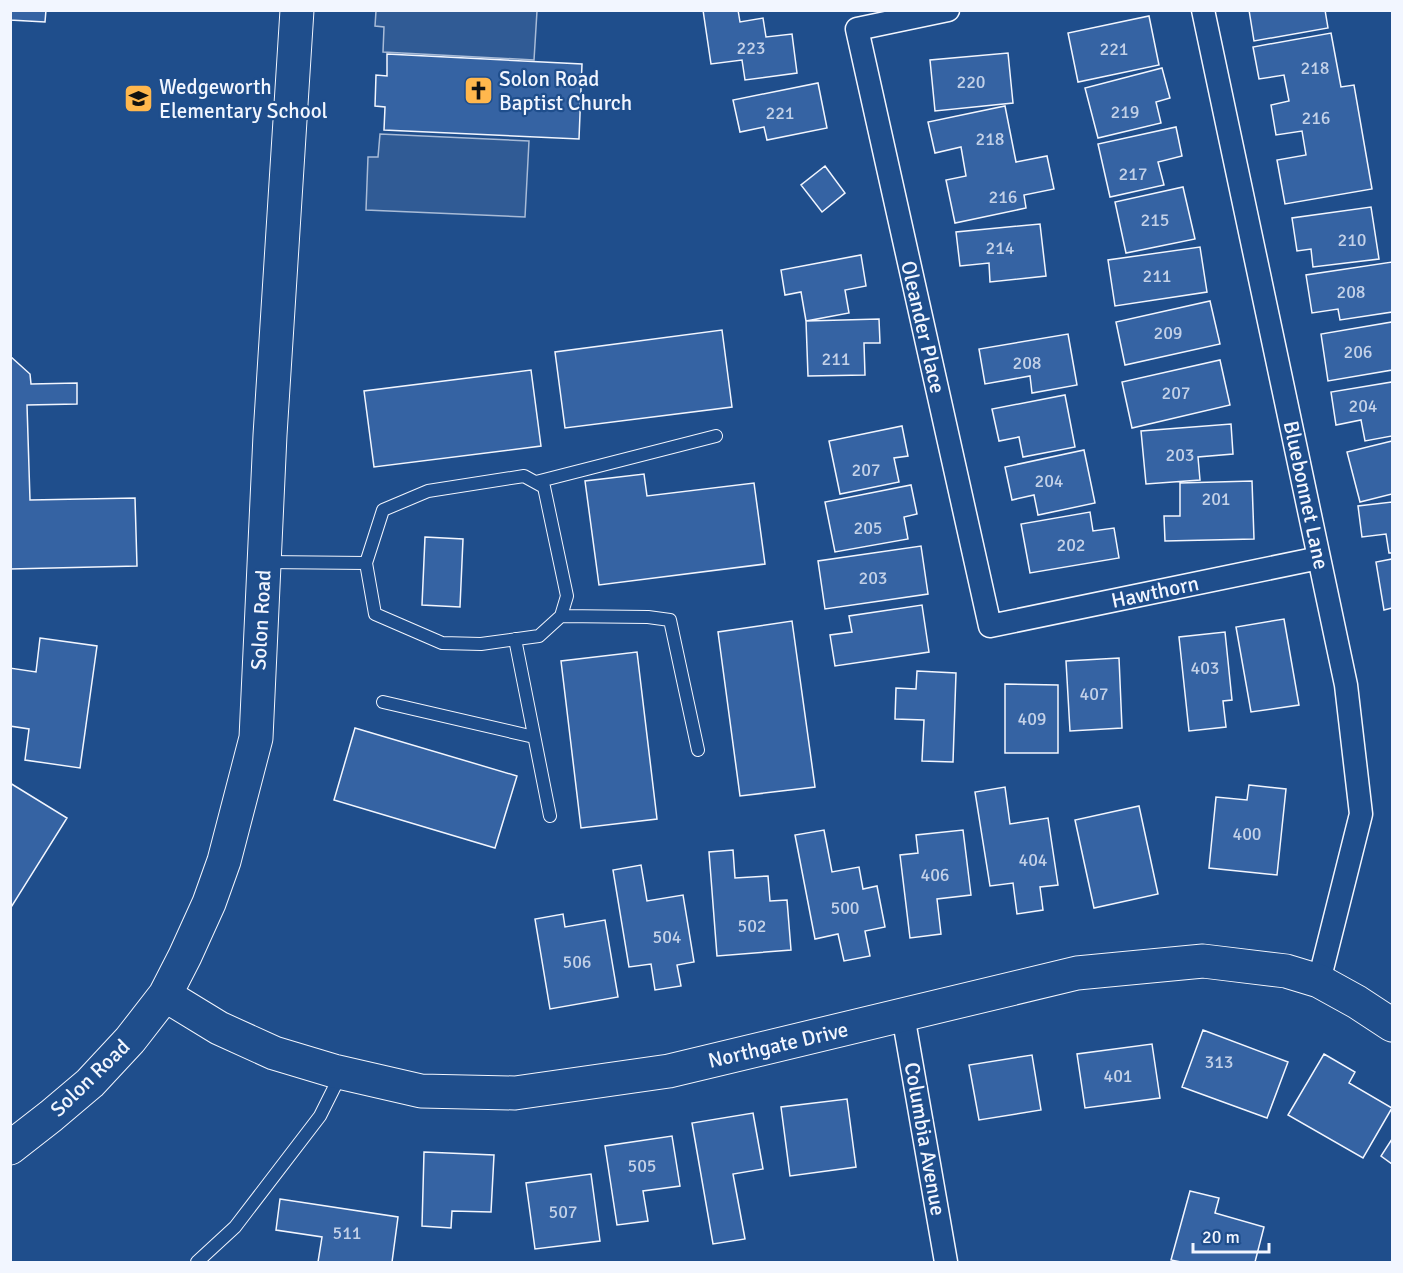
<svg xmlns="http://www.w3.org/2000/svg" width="1403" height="1273" viewBox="0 0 1403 1273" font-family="Signika,sans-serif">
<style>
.built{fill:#305b95;stroke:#a8bbd7;stroke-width:1.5}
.building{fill:#3563a3;stroke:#f2f6ff;stroke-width:1.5}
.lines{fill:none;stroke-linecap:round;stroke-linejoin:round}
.lane-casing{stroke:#f2f6ff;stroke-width:14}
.street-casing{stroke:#f2f6ff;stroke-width:25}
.secondary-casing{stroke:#f2f6ff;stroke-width:35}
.lane{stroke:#1f4e8c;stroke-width:12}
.street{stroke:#1f4e8c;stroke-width:22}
.secondary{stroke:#1f4e8c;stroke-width:33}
.labels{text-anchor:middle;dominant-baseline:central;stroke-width:4.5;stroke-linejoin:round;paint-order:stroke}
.number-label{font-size:18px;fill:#c3d1e8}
.poi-label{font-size:21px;fill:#f2f6ff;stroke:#1f4e8c;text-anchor:start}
.street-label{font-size:21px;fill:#f2f6ff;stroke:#1f4e8c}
</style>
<rect width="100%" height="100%" fill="#1f4e8c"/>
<!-- built -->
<path class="built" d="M376,11H537L534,60L383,52L384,27L375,26Z
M380,134L529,141L525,217L366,210L368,157H378Z"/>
<!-- building -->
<path class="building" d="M10,10H46L45,22L10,20Z
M703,10H738L740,22L763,18L766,37L792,34L797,73L745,80L742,60L711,64Z
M1249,10H1325L1328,28L1254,41Z
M1149,16L1159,65L1078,82L1068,33Z
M1331,33L1341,87L1354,85L1372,189L1285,204L1277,160L1306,155L1302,131L1276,135L1271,105L1289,101L1284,75L1259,79L1253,47Z
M1008,53L1013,103L935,111L930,60Z
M387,54L582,64L579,139L384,130L385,107L375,106L376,75L387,76Z
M1162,68L1170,98L1156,102L1161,123L1098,138L1085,88Z
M818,83L827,128L767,140L764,127L740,132L733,100Z
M1005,106L1016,162L1047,156L1054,189L1024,195L1026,208L955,223L946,180L966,176L961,147L935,153L928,122Z
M1176,127L1182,156L1158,162L1164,185L1110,197L1098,144Z
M825,166L845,193L822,212L801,185Z
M1183,187L1195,239L1126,253L1115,202Z
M1371,207L1379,259L1313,267L1311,249L1297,251L1292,218Z
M1040,224L1046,276L990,282L989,263L960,266L956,232Z
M1200,247L1207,292L1115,306L1108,260Z
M861,255L866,286L845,290L849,313L806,321L801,292L785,295L781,270Z
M1392,262V312L1340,320L1338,309L1312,313L1306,275Z
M1210,301L1220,344L1125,365L1116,322Z
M879,319L880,343H864L865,375L808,376L806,321Z
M1392,322V370L1328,381L1321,334Z
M722,330L732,407L565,428L555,352Z
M1068,334L1077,385L1032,393L1030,376L985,384L979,349Z
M10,356L30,374L31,384L77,383V404L27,405L30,500L135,498L137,566L10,569Z
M1220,360L1230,405L1132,428L1122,382Z
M531,370L541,446L374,467L364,391Z
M1392,382V436L1365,441L1361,420L1336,425L1331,392Z
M1065,395L1075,447L1023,457L1019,437L999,441L992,409Z
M1231,424L1233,454L1198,457L1200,480L1146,484L1141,431Z
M902,426L908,456L894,458L899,482L840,494L829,441Z
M1392,441V494L1360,502L1347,452Z
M1084,450L1095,503L1038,515L1034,495L1012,500L1005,467Z
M644,474L647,496L754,483L765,564L599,585L585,481Z
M1252,481L1254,539L1165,541L1164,516H1180V483Z
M911,485L917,514L904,517L908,539L835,552L825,502Z
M1392,502V553H1389L1386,534L1362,537L1358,506Z
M1090,512L1093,531L1114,528L1119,558L1030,573L1021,524Z
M425,537L463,539L460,607L422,605Z
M921,546L928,594L825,609L818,561Z
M1392,559V608L1384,610L1376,562Z
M922,605L929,652L835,666L830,635L852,632L849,616Z
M1284,619L1299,705L1251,712L1236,627Z
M792,621L815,787L740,796L718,632Z
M1225,632L1232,700L1223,701L1226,727L1189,731L1179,637Z
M40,638L97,646L80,768L25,760L29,729L10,726V668L36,672Z
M637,652L657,819L581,828L561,661Z
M1119,658L1122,728L1070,731L1066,661Z
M917,671L956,673L953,762L922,761L924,720L895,719L896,688L916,689Z
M1005,684L1058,685V753H1005Z
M355,728L517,776L495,848L334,800Z
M10,783L67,818L10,909Z
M1249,785L1286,789L1277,875L1209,868L1216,797L1247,800Z
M1005,787L1010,824L1048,818L1058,885L1040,887L1043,910L1017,914L1013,883L990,886L975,792Z
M1139,806L1158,894L1094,908L1075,820Z
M824,830L832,872L859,867L863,889L877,886L885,927L865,931L870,956L844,961L838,934L815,939L795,835Z
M963,830L971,895L937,899L941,934L910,938L900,855L918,853L916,835Z
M733,850L735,878L768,876L770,901L787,900L791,950L717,956L709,852Z
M641,865L647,901L683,895L694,962L677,965L681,986L655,990L651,964L629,967L613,870Z
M563,914L565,927L605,920L618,997L550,1009L535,919Z
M1203,1030L1288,1062L1267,1118L1182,1087Z
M1152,1044L1160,1098L1085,1108L1077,1054Z
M1324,1054L1355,1072L1349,1083L1392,1108L1363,1158L1288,1115Z
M1032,1055L1041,1110L979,1120L969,1065Z
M847,1099L856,1167L790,1176L781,1107Z
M753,1113L763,1169L733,1174L745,1239L713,1244L692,1123Z
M672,1136L680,1186L643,1191L648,1221L617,1225L605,1146Z
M1392,1139V1164L1381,1156Z
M424,1152L494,1155L491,1212L452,1211L451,1228L422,1226Z
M591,1174L600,1241L535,1249L526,1183Z
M1190,1191L1219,1198L1215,1213L1264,1227L1255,1262H1181L1171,1260Z
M280,1199L398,1217L392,1262H318L322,1237L276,1230Z"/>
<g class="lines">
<defs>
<path id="lane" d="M536,482L716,436
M265,562L366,563L383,510L428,491L524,476L544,487L567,596L561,616L539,636L481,644L442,643L375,614L366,563
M561,616L648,617L670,620L698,750
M515,639L550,816
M383,702L534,737
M197,1262L235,1227L320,1116L341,1074"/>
<path id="street" d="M948,10L857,29L990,626L1319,558
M1203,10L1346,685L1361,814L1319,981
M903,1015L946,1262"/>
<path id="secondary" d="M165,995L219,1028L274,1053L334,1071L421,1091L515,1093L669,1071L1077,973L1203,961L1286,971L1319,981L1357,1002L1392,1025
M10,1148L51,1116L90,1083L130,1040L165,995L185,956L209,903L224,861L256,738L270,435L297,10"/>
</defs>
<!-- lane casing -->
<use href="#lane" class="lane-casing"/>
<!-- street casing -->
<use href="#street" class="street-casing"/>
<!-- secondary casing -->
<use href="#secondary" class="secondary-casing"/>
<!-- lane -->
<use href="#lane" class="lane"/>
<!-- street -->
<use href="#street" class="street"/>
<!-- secondary -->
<use href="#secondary" class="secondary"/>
</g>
<!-- icons -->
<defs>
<symbol id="church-square" viewBox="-11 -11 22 22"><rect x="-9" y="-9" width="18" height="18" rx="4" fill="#ffb74d" stroke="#1f4e8c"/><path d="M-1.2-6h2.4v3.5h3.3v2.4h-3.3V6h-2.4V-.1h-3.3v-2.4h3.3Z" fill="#111"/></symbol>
<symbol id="school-square" viewBox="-11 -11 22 22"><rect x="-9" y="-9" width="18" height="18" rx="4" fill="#ffb74d" stroke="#1f4e8c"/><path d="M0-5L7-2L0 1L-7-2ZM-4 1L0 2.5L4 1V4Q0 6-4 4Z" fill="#111"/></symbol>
</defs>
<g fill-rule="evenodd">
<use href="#church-square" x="462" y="74" width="33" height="33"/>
<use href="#school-square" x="122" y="82" width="33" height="33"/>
</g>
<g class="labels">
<!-- number labels -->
<g class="number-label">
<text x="751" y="48">223</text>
<text x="1114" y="49">221</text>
<text x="1315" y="68">218</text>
<text x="971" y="82">220</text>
<text x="1125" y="112">219</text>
<text x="780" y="113">221</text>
<text x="1316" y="118">216</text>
<text x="990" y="139">218</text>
<text x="1133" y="174">217</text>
<text x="1003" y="197">216</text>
<text x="1155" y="220">215</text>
<text x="1352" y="240">210</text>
<text x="1000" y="248">214</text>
<text x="1157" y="276">211</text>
<text x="1351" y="292">208</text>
<text x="1168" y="333">209</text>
<text x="1358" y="352">206</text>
<text x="836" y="359">211</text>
<text x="1027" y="363">208</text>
<text x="1176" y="393">207</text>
<text x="1363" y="406">204</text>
<text x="1180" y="455">203</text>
<text x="866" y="470">207</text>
<text x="1049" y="481">204</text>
<text x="1216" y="499">201</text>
<text x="868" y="528">205</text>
<text x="1071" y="545">202</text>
<text x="873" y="578">203</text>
<text x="1205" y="668">403</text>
<text x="1094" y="694">407</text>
<text x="1032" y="719">409</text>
<text x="1247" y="834">400</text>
<text x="1033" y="860">404</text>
<text x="935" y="875">406</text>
<text x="845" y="908">500</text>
<text x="752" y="926">502</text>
<text x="667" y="937">504</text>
<text x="577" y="962">506</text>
<text x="1219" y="1062">313</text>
<text x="1118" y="1076">401</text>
<text x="642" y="1166">505</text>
<text x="563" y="1212">507</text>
<text x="347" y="1233">511</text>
</g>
<!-- poi labels -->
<g class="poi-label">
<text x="499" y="79">Solon Road<tspan x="499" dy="24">Baptist Church</tspan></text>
<text x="159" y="87">Wedgeworth<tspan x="159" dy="24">Elementary School</tspan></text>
</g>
<!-- street labels -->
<g class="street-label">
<text transform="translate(923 327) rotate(77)">Oleander Place</text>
<text transform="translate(1306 495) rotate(78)">Bluebonnet Lane</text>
<text transform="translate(1155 592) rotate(-12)">Hawthorn</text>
<text transform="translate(261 620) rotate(-87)">Solon Road</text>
<text transform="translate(778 1045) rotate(-13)">Northgate Drive</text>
<text transform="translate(90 1078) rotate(-44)">Solon Road</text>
<text transform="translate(925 1139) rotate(80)">Columbia Avenue</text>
</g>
</g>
<!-- border -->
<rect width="1403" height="1273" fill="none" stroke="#f2f6ff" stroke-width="24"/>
<!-- scale -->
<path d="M1193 1243v9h76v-9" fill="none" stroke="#f2f6ff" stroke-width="3"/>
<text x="1202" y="1243" font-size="18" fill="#f2f6ff" stroke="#1f4e8c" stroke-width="4.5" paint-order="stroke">20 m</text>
</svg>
